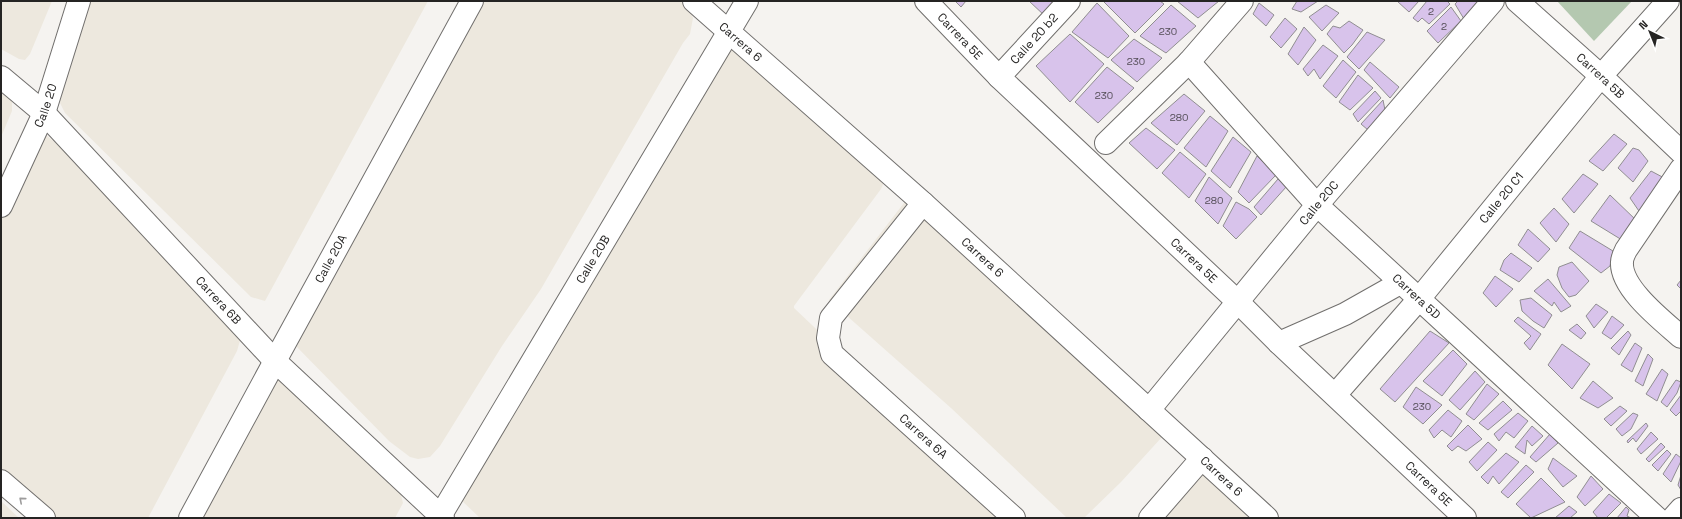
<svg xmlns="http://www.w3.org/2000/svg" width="1682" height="519" viewBox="0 0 1682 519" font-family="'Space Grotesk',sans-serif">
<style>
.built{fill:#ede8de}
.green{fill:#b4c8b0}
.building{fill:#d8c3eb;stroke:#908e91}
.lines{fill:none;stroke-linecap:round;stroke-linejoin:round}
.street-casing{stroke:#716f6d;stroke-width:24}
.street{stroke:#fff;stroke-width:22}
.oneway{stroke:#9d9c9c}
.labels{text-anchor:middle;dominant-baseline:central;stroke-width:4;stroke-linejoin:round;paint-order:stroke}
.number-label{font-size:10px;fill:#524c55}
.street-label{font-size:12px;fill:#252423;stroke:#fff}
</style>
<rect width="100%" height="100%" fill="#f5f3f0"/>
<!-- built -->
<path class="built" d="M1,1H52L30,54L25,60L19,59L1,49Z
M88,1H428L265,301L251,297L65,113L57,97Z
M461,1H682L687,5L693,18L690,34L683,43L541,289L502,346L440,446L430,457L418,459L410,457L389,441L293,343Z
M725,41L888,173L881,189L794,306V308L1016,518H480L459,498Z
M1,88L12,98V111L1,137Z
M46,135L63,149L241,337L237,351L148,518H56L1,468V218L34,144Z
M907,199L1102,379L1162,437L1121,482L1084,518H1067L951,408L829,300Z
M266,361L400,491L403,503L395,518H181Z
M1192,467H1224L1279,518H1139Z
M1,501L18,517V518H1Z"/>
<!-- green -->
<path class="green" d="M1557,1H1632L1594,41Z"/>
<!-- building -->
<path class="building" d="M955,1H966L961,7Z
M1029,1H1060L1045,16Z
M1103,1H1160L1164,4L1135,33Z
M1177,1H1219L1198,18Z
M1297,1H1318L1301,12L1292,9Z
M1397,1H1419L1409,12Z
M1427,1H1447L1450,4L1429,24L1422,18L1418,22L1413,18Z
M1458,1H1479L1464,19L1455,4Z
M1097,3L1129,36L1108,58L1072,32Z
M1259,3L1274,15L1266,26L1253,14Z
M1171,5L1196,26L1166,53L1140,36Z
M1326,5L1339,13L1322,31L1309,17Z
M1451,7L1461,21L1438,43L1427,31Z
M1285,18L1297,29L1281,48L1270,37Z
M1349,21L1363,30L1352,45L1344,53L1327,34L1333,26L1340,28Z
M1304,27L1316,40L1298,65L1288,54Z
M1367,32L1385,40L1359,69L1347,57Z
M1070,34L1104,64L1070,102L1036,66Z
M1134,39L1162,58L1137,82L1111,60Z
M1323,45L1338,56L1320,79L1314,69L1308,76L1303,69Z
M1343,60L1356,72L1336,98L1323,86Z
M1370,62L1399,87L1390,98L1364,70Z
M1107,67L1134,88L1098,123L1075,102Z
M1358,75L1373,88L1350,110L1339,102Z
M1375,91L1381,98L1358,122L1353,114Z
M1184,94L1205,111L1177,145L1151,123Z
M1383,100L1385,110L1368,130L1361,124Z
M1210,116L1228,131L1206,167L1184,148Z
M1146,128L1175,150L1157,169L1129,143Z
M1614,134L1627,144L1603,171L1589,161Z
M1233,137L1251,152L1230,188L1211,171Z
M1633,148L1639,150L1648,161L1633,182L1618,168Z
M1180,152L1206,174L1189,198L1162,173Z
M1257,156L1276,175L1249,203L1238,192Z
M1651,171L1668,180L1641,214L1630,198Z
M1583,174L1598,184L1574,213L1562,199Z
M1209,177L1232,198L1218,224L1195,201Z
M1278,179L1287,186L1261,215L1254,207Z
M1610,195L1637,221L1622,240L1591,221Z
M1236,202L1249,209L1257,217L1236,239L1223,226Z
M1554,208L1569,224L1556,242L1540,223Z
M1528,229L1550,249L1538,262L1518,245Z
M1580,231L1613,251L1610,266L1601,273L1569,248Z
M1511,253L1532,268L1519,282L1500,270L1504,260Z
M1572,262L1589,281L1576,295L1569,297L1562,288L1557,275L1559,267Z
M1495,276L1513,289L1496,307L1483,293Z
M1548,279L1571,306L1561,312L1554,302L1552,306L1534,291Z
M1681,280V289L1677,285Z
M1531,298L1552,315L1544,328L1533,321L1522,311L1520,300Z
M1596,304L1608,312L1594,328L1586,316Z
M1612,316L1624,325L1611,339L1602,333Z
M1518,317L1541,334L1530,350L1524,343L1531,336L1514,321Z
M1577,324L1586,333L1581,339L1569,330Z
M1430,331L1449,343L1395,402L1380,389Z
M1628,331L1631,335L1619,355L1611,348Z
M1635,343L1642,348L1632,372L1621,365Z
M1562,344L1590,364L1572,389L1548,365Z
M1453,350L1467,364L1442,396L1423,381Z
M1648,354L1653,359L1643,386L1635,381Z
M1662,369L1668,374L1657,401L1646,394Z
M1475,371L1485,382L1460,410L1449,400Z
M1676,380L1681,382L1677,393L1667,407L1661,402Z
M1593,381L1613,398L1598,408L1580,398Z
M1487,384L1499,394L1474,420L1466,414Z
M1416,387L1442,405L1423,424L1403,407Z
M1681,395V411L1676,416L1670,410Z
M1503,401L1512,410L1488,430L1479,423Z
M1620,406L1627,411L1611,426L1604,419Z
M1448,410L1462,421L1451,437L1442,430L1434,438L1429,430Z
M1518,413L1528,421L1514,438L1506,432L1499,441L1494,434Z
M1633,413L1638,415L1631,429L1622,436L1616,429Z
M1646,423L1648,426L1636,442L1633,438L1628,443L1627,441Z
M1468,425L1482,439L1466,451L1458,446L1452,451L1447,446Z
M1532,426L1543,436L1532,446L1527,440L1525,454L1515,447Z
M1651,432L1658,439L1641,454L1637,449Z
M1550,434L1558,443L1536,462L1530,457Z
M1488,442L1497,450L1477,471L1469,462Z
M1661,443L1665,447L1649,462L1646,459Z
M1667,450L1671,454L1658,471L1652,465Z
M1506,453L1519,462L1499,484L1493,476L1488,484L1481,477Z
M1676,454L1681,458V461L1671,482L1663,474Z
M1553,458L1577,476L1563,487L1548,469Z
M1526,465L1534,472L1508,498L1501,492Z
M1681,475V490L1678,485Z
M1591,476L1603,489L1585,506L1577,497Z
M1541,478L1565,502L1531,518L1516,504Z
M1609,494L1621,503L1606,518H1598L1593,512Z
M1569,506L1577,512L1570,518H1555Z
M1626,507L1629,510L1627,516L1631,518H1617Z"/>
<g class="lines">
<defs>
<g id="street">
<path id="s1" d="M694,1L923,203L1267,518"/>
<path id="s2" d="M926,1L999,77L1238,302L1279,343L1465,518"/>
<path id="s3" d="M1517,1L1601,76L1681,152"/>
<path id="s4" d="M1189,62L1317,205L1657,518"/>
<path id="s5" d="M1,77L44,113L275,361L443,518"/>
<path id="s6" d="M999,77L1069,1"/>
<path d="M1106,143L1189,62L1242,1"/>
<path d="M1681,169L1626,250C1624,254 1622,258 1622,262C1620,288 1663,321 1681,337"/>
<path id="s7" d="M923,203L831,318L828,338L832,354L1014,518"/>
<path id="s8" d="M1,206L44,113L79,1"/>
<path d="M1279,343L1345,314L1400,283"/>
<path id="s9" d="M1335,395L1419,299L1601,76L1668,1"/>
<path id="s10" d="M1149,410L1317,205L1493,1"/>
<path d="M1,481L44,518"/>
<path id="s11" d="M190,518L275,361L472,1"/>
<path id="s12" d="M439,518L747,1"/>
<path d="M1150,518L1202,458"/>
<path d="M1673,518L1681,509"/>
</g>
</defs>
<!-- street casing -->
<use href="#street" class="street-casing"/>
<!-- street -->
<use href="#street" class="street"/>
</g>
<!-- one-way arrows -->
<defs><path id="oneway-chevron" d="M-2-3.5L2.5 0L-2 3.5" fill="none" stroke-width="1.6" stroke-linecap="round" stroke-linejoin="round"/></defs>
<use class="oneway" href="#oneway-chevron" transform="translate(22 500) rotate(-139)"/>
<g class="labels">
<!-- number labels -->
<g class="number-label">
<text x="1431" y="11">2</text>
<text x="1444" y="26">2</text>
<text x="1168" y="31">230</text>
<text x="1136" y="61">230</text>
<text x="1104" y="95">230</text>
<text x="1179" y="117">280</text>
<text x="1214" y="200">280</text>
<text x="1422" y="406">230</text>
</g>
<!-- street labels -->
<g class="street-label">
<text stroke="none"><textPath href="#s2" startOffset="49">Carrera 5E</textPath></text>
<text stroke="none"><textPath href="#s6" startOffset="52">Calle 20 b2</textPath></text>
<text stroke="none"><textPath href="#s1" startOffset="62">Carrera 6</textPath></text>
<text stroke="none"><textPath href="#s3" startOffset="112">Carrera 5B</textPath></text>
<text stroke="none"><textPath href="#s8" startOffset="110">Calle 20</textPath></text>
<text stroke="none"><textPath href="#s9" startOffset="258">Calle 20 C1</textPath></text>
<text stroke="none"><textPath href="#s10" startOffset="268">Calle 20C</textPath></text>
<text stroke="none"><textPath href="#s1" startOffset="386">Carrera 6</textPath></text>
<text stroke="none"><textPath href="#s11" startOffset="295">Calle 20A</textPath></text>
<text stroke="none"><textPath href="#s12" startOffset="301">Calle 20B</textPath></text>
<text stroke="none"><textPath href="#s2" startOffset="373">Carrera 5E</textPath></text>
<text stroke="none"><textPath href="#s4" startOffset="327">Carrera 5D</textPath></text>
<text stroke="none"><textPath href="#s5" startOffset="312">Carrera 6B</textPath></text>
<text stroke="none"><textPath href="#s7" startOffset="307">Carrera 6A</textPath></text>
<text stroke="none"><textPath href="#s1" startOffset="710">Carrera 6</textPath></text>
<text stroke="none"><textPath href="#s2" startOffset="697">Carrera 5E</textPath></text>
</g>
</g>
<!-- border -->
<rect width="1682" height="519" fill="none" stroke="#252423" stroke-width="4"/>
<!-- north arrow -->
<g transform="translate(1650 32) rotate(317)" stroke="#ffffff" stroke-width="3" paint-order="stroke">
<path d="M0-3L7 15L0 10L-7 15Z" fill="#252423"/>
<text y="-6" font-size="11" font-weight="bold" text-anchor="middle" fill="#252423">N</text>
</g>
</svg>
